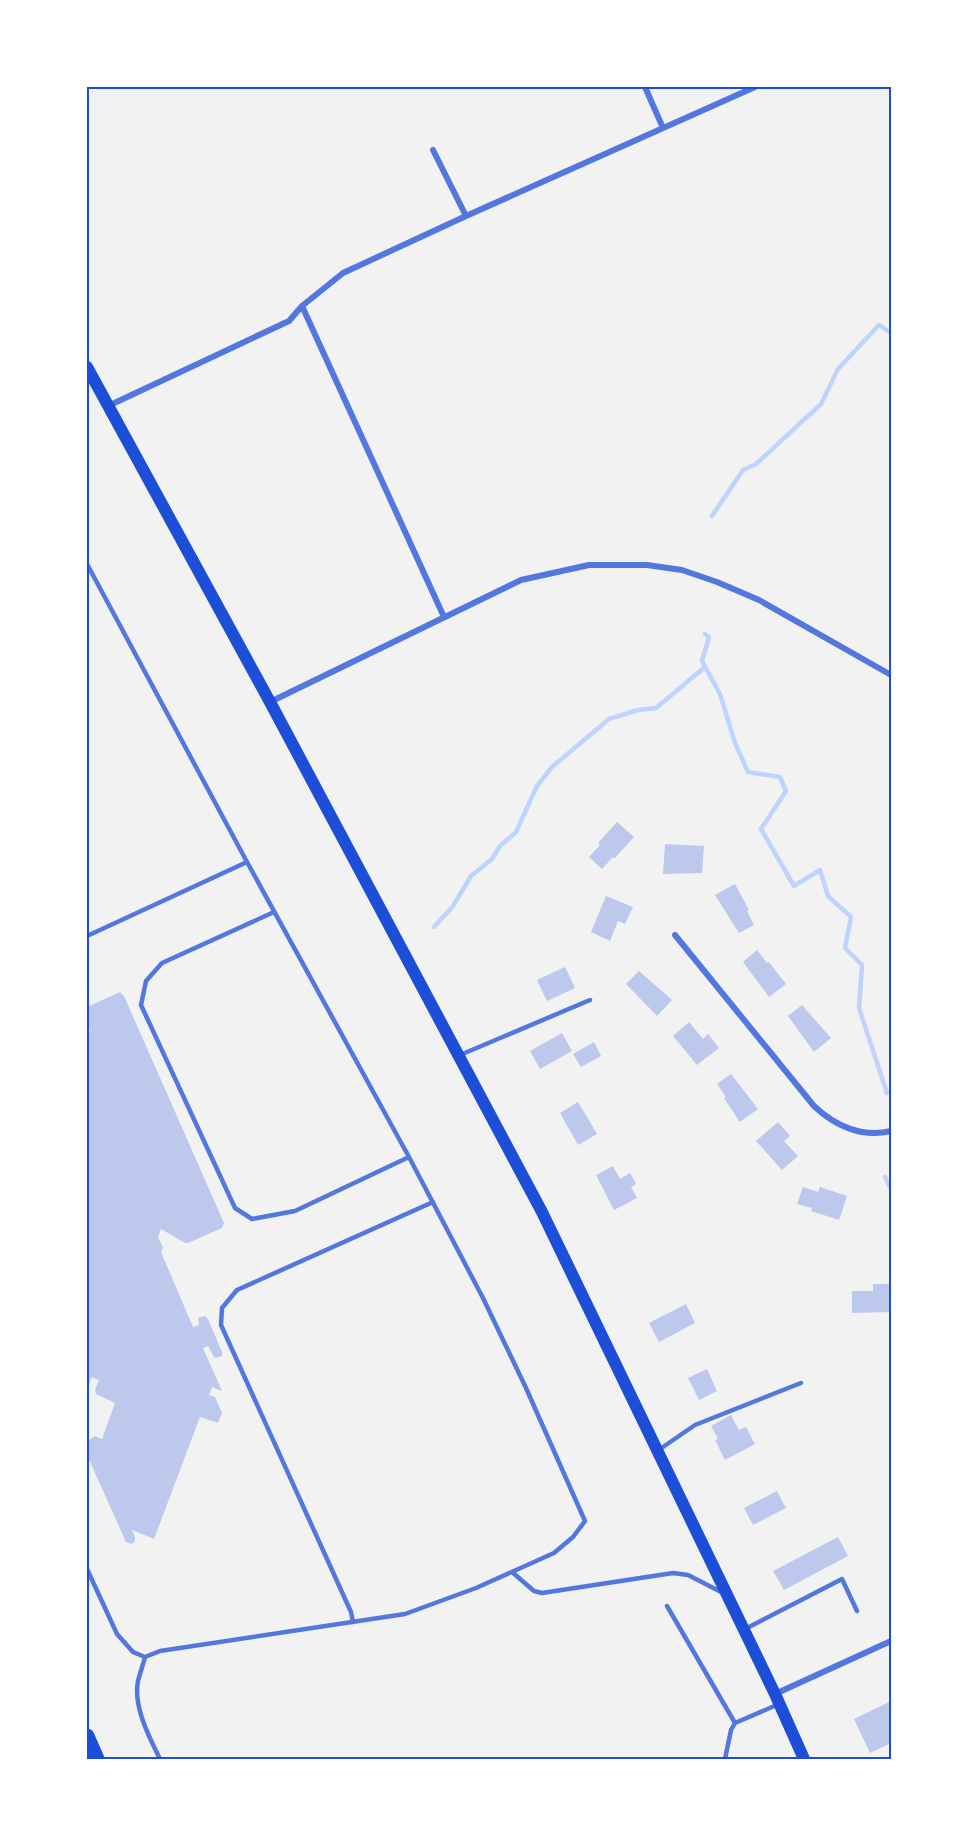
<svg xmlns="http://www.w3.org/2000/svg" width="978" height="1846" viewBox="0 0 978 1846" font-family="Cabin,sans-serif">
<style>
.lines{fill:none;stroke-linecap:round;stroke-linejoin:round}
.stream{stroke:#bfd3fe;stroke-width:4.5}
.building{fill:#bdc9ec}
.service{stroke:#5277de;stroke-width:4.5}
.minor{stroke:#5277de;stroke-width:6}
.secondary{stroke:#1d4ed8;stroke-width:12}
.trunk{stroke:#1d4ed8;stroke-width:15}
.neatline{fill:none;stroke:#1d4ed8;stroke-width:2}
</style>
<rect width="100%" height="100%" fill="#f2f2f2"/>
<g class="lines">
<!-- stream -->
<path class="stream" d="M712,516L743,470L756,464L821,404L838,369L879,325L891,333
M705,634L709,637L702,661L720,694L735,743L748,772L780,777L786,791L761,829L794,886L820,870L828,896L851,917L845,948L862,965L859,1008L887,1093
M434,927L453,906L471,876L492,859L500,846L516,832L537,786L552,767L609,719L638,710L656,708L705,667
M885,1177L891,1189"/>
</g>
<!-- building -->
<path class="building" d="M617,822L634,837L614,859L613,857L602,869L589,857L600,845L598,843Z
M665,844L704,846L702,873L663,874Z
M735,884L749,910L747,911L754,925L739,933L715,895Z
M606,896L633,907L625,924L618,921L610,941L591,932Z
M757,950L767,963L769,962L786,984L769,997L743,962Z
M565,967L575,988L547,1001L537,980Z
M639,971L672,1000L657,1016L626,984Z
M120,992L124,996L224,1223L222,1228L188,1243H185L161,1229L158,1237L163,1248L161,1252L193,1327L199,1325L198,1318L205,1316L208,1319L222,1352V1356L216,1358L214,1357L208,1346L203,1348L222,1391L212,1387L209,1395L215,1397L222,1413L218,1423L200,1417L154,1539L132,1530L135,1537V1541L132,1544L126,1542L87,1455L89,1440L95,1436L102,1439L115,1403L96,1394L95,1390L99,1380L92,1377L87,1389V1033L90,1032L87,1025V1007Z
M802,1005L831,1038L814,1052L788,1016Z
M689,1022L703,1039L708,1034L719,1048L697,1065L673,1036Z
M562,1033L572,1051L540,1069L530,1051Z
M594,1042L601,1056L581,1067L573,1054Z
M731,1074L758,1109L740,1122L724,1098L726,1097L717,1084Z
M578,1102L597,1134L578,1145L560,1113Z
M778,1122L790,1136L784,1141L798,1156L782,1170L756,1141Z
M613,1166L620,1179L630,1173L636,1184L631,1187L637,1198L614,1210L596,1175Z
M803,1187L818,1192L820,1187L847,1196L839,1220L811,1211L812,1208L797,1204Z
M873,1284H890V1312L852,1313V1291H873Z
M686,1304L695,1323L659,1342L649,1323Z
M707,1369L717,1391L699,1400L688,1378Z
M731,1415L739,1430L746,1427L755,1444L725,1460L715,1440L718,1439L711,1426Z
M777,1491L786,1508L753,1525L744,1508Z
M838,1537L848,1556L784,1590L773,1571Z
M891,1701V1743L870,1753L854,1719Z"/>
<g class="lines">
<!-- service -->
<path class="service" d="M87,564L247,862L409,1157L483,1298L526,1388L585,1521L573,1537L554,1553L476,1588L405,1614L160,1651L145,1657L133,1652L117,1634L87,1569
M274,912L162,963L146,981L141,1005L235,1208L252,1219L295,1211L409,1157
M87,936L247,862
M460,1055L590,1000
M660,1449L695,1425L801,1383
M512,1572L534,1591L542,1593L673,1573L688,1575L723,1593
M667,1606L735,1723L779,1704
M353,1622L351,1612L221,1325L222,1308L237,1290L433,1202
M745,1629L842,1579L857,1611
M145,1657C143,1665 140,1673 138,1681C133,1706 149,1737 160,1759
M725,1759L731,1730L735,1723"/>
<!-- minor -->
<path class="minor" d="M645,87L663,128
M433,150L466,216
M302,306L444,617
M108,406L289,321L302,306L343,273L466,216L755,87
M270,702L521,580L589,565H647L682,570L717,582L759,600L891,675
M675,935L814,1106C835,1126 862,1138 891,1131
M775,1694L891,1641"/>
<!-- secondary -->
<path class="secondary" d="M87,367L270,702L542,1212L775,1694L804,1759"/>
<!-- trunk -->
<path class="trunk" d="M87,1736L97,1759"/>
</g>
<!-- border -->
<rect width="978" height="1846" fill="none" stroke="#ffffff" stroke-width="177"/>
<rect x="88" y="88" width="802" height="1670" class="neatline"/>
</svg>
